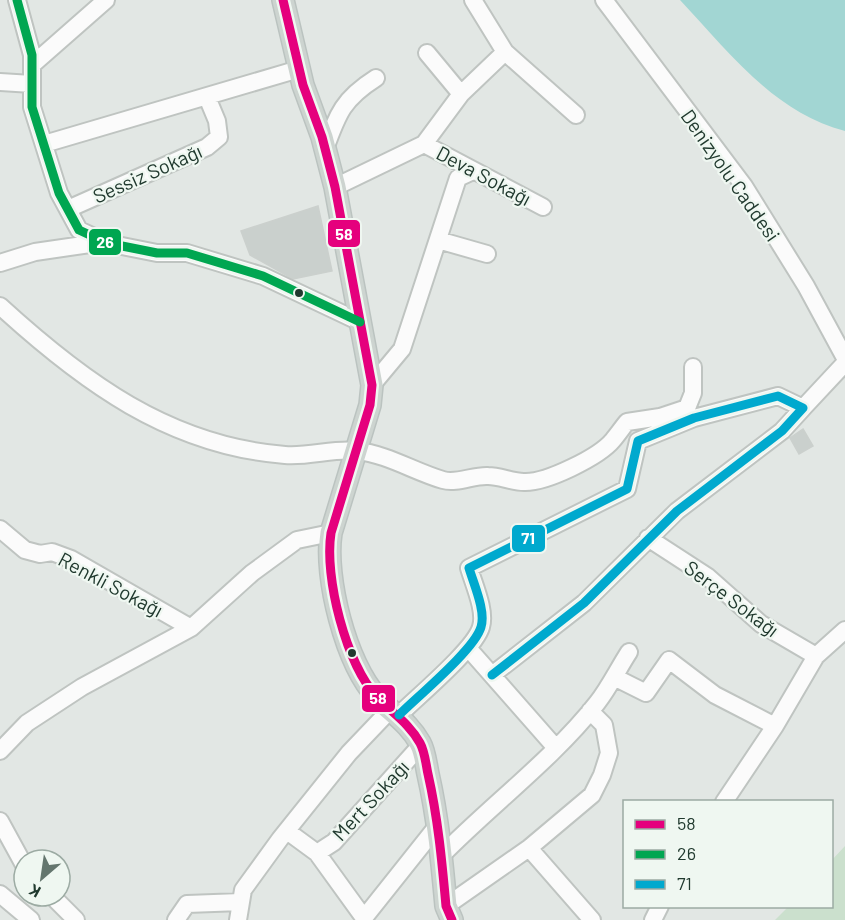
<svg xmlns="http://www.w3.org/2000/svg" width="845" height="920" viewBox="0 0 845 920" font-family="Barlow,sans-serif">
<style>
.green{fill:#cbe0cd}
.water{fill:#a2d6d3}
.building{fill:#cad0cd;stroke:#cbd0cd;stroke-width:1.5}
.lines{fill:none;stroke-linecap:round;stroke-linejoin:round}
.minor-casing{stroke:#bfc4c1;stroke-width:20}
.major-casing{stroke:#bbc3c0;stroke-width:24}
.minor{stroke:#fbfbfb;stroke-width:16}
.major{stroke:#cdd4d0;stroke-width:21}
.bus-1-casing{stroke:#eff7f1;stroke-width:14}
.bus-2-casing{stroke:#eff7f1;stroke-width:14}
.bus-3-casing{stroke:#eff7f1;stroke-width:14}
.bus-1{stroke:#e5007d;stroke-width:9}
.bus-2{stroke:#00a651;stroke-width:9}
.bus-3{stroke:#00a9ce;stroke-width:9}
.bus-dot{fill:#20392e;stroke:#eff7f1;stroke-width:2}
.labels{text-anchor:middle;dominant-baseline:central;stroke-width:4.5;stroke-linejoin:round;paint-order:stroke}
.street-label{font-size:20px;fill:#20392e;stroke:#eff7f1}
.line-badge{stroke:#eff7f1;stroke-width:2}
.badge-label{font-size:16px;text-anchor:middle;font-weight:bold;fill:#fff}
</style>
<rect width="100%" height="100%" fill="#e2e7e4"/>
<!-- green -->
<path class="green" d="M845,846V920H775L788,907L832,906V860Z"/>
<!-- water -->
<path class="water" d="M680,0H845V131C774,113 728,51 680,0Z"/>
<!-- building -->
<path class="building" d="M318,206L332,271L293,279L250,255L241,231Z
M803,429L813,446L799,454L790,438Z"/>
<g class="lines">
<defs>
<path id="minor" d="M17,0L32,55V107L59,193L79,230L107,243L157,253H187L263,276L360,322
M473,0L505,52L576,115
M604,0L744,186L806,286L845,358
M427,53L461,94
M32,65L106,0
M0,82L32,84
M44,144L299,69
M424,144L543,207
M325,149C338,113 343,99 376,78
M335,187L424,144L461,94L505,52
M68,209L207,147L219,137L217,121L207,97
M438,240L487,254
M0,263L35,252L104,242
M0,306C82,381 169,446 285,455C309,457 335,448 357,451C387,454 415,472 443,480C457,484 474,475 488,476C500,476 512,482 524,482C546,483 599,457 613,440C618,434 622,428 627,422L660,417L687,408L693,393V367
M372,385L402,349L458,178L473,171
M803,408L845,363
M0,529L25,550L40,554L52,552L71,559L191,628
M648,538L708,577L761,624L816,656
M468,648L556,748
M614,677L646,693L669,660L715,695L775,726
M399,715C417,697 475,649 481,627C486,611 474,585 469,568L627,489L638,441L694,418L778,396L803,408L782,431L677,511L584,603L492,675
M0,751L27,723L82,687L191,628L252,573L297,540L331,533
M724,802L775,726L816,656L845,630
M0,821L24,865
M287,831L317,853L364,918L438,825
M529,848L592,920
M317,853L334,842L421,745
M441,856C491,805 553,759 597,703C609,688 618,669 629,652
M0,894L31,920
M52,896L76,920
M446,906L529,848L592,795L602,775L609,753L604,725L590,711
M176,920L187,904L241,902
M238,920L243,890L280,839L349,753L391,709
M653,920L660,906"/>
<path id="major" d="M283,0L303,85L322,137L335,187L372,385L370,405L331,533C324,577 346,664 377,697C392,713 409,723 420,743C425,752 426,765 428,774C438,818 442,862 446,906L452,920"/>
</defs>
<!-- minor casing -->
<use href="#minor" class="minor-casing"/>
<!-- major casing -->
<use href="#major" class="major-casing"/>
<!-- minor -->
<use href="#minor" class="minor"/>
<!-- major -->
<use href="#major" class="major"/>
<defs>
<path id="bus-1" d="M283,0L303,85L322,137L335,187L372,385L370,405L331,533C324,577 346,664 377,697C392,713 409,723 420,743C425,752 426,765 428,774C438,818 442,862 446,906L452,920"/>
<path id="bus-2" d="M17,0L32,55V107L59,193L79,230L107,243L157,253H187L263,276L360,322"/>
<path id="bus-3" d="M399,715C417,697 475,649 481,627C486,611 474,585 469,568L627,489L638,441L694,418L778,396L803,408L782,431L677,511L584,603L492,675"/>
</defs>
<!-- bus-1 casing -->
<use href="#bus-1" class="bus-1-casing"/>
<!-- bus-2 casing -->
<use href="#bus-2" class="bus-2-casing"/>
<!-- bus-3 casing -->
<use href="#bus-3" class="bus-3-casing"/>
<!-- bus-1 -->
<use href="#bus-1" class="bus-1"/>
<!-- bus-2 -->
<use href="#bus-2" class="bus-2"/>
<!-- bus-3 -->
<use href="#bus-3" class="bus-3"/>
</g>
<!-- markers -->
<g class="bus-dot">
<circle cx="299" cy="293" r="5"/>
<circle cx="352" cy="653" r="5"/>
</g>
<g class="labels">
<!-- street labels -->
<g class="street-label">
<text transform="translate(147 173) rotate(-24)">Sessiz Sokağı</text>
<text transform="translate(484 175) rotate(28)">Deva Sokağı</text>
<text transform="translate(731 175) rotate(55)">Denizyolu Caddesi</text>
<text transform="translate(111 584) rotate(28)">Renkli Sokağı</text>
<text transform="translate(732 598) rotate(37)">Serçe Sokağı</text>
<text transform="translate(370 800) rotate(-47)">Mert Sokağı</text>
</g>
</g>
<g class="line-badge">
<rect x="327" y="219" width="34" height="29" rx="6" fill="#e5007d"/>
<rect x="88" y="228" width="34" height="28" rx="6" fill="#00a651"/>
<rect x="511" y="524" width="35" height="29" rx="6" fill="#00a9ce"/>
<rect x="361" y="684" width="35" height="29" rx="6" fill="#e5007d"/>
</g>
<g class="badge-label">
<text x="344" y="240">58</text>
<text x="105" y="248">26</text>
<text x="528" y="544">71</text>
<text x="378" y="704">58</text>
</g>
<!-- legend -->
<rect x="623" y="800" width="210" height="108" fill="#eff7f1" stroke="#9caba3" stroke-width="1.5"/>
<rect x="635" y="820" width="30" height="9" fill="#e5007d" stroke="#9caba3" stroke-width="1.5"/>
<text x="677" y="830" font-size="18" fill="#20392e">58</text>
<rect x="635" y="850" width="30" height="9" fill="#00a651" stroke="#9caba3" stroke-width="1.5"/>
<text x="677" y="860" font-size="18" fill="#20392e">26</text>
<rect x="635" y="880" width="30" height="9" fill="#00a9ce" stroke="#9caba3" stroke-width="1.5"/>
<text x="677" y="890" font-size="18" fill="#20392e">71</text>
<!-- north arrow -->
<g transform="translate(42 878) rotate(209)"><circle r="28" fill="#eff7f1" stroke="#9caba3" stroke-width="1.5"/>
<path d="M0-4.5L10 22L0 15L-10 22Z" fill="#64766e"/>
<text y="-9" font-size="16" font-weight="bold" text-anchor="middle" fill="#20392e">K</text>
</g>
</svg>
